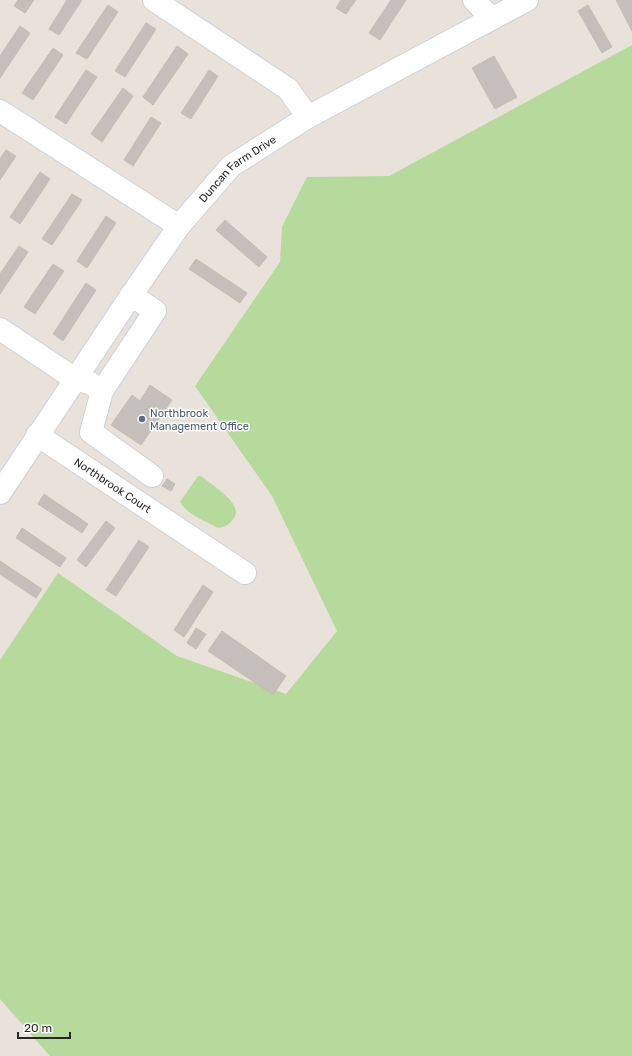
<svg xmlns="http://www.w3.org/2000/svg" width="632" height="1056" viewBox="0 0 632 1056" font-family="Rubik,sans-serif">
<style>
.green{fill:#b5da9c}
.building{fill:#c4bfba;stroke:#c3bdb4}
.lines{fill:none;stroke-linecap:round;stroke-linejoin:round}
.minor-casing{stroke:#cdd1db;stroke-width:24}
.minor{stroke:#fff;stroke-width:22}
.service-dot{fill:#5c6f8a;stroke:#fff;stroke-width:1.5}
.labels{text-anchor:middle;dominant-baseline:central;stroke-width:3;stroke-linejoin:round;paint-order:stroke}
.street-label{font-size:11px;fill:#272727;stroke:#fff}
.service-label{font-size:11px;fill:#4e5e75;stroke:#fff;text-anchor:start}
</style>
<rect width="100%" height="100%" fill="#e9e2da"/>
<!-- green -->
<path class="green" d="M632,45V1056H50L0,999V660L58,573L177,656L286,694L337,631L272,496L195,386L280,262L282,227L307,177L389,176Z
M198,476H201C212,485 244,504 234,518C229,525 225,527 218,528C205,521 188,515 180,502Z"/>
<!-- building -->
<path class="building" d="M18,0H34L25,13L14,6Z
M67,0H82L59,35L49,29Z
M341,0H356L346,14L336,8Z
M391,0H406L380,40L369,33Z
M616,0H632V31Z
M108,5L118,12L87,59L76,53Z
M588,5L612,47L602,53L578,11Z
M146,23L156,29L125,77L115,71Z
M20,26L30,33L0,78V56Z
M177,46L188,54L153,105L143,97Z
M53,48L63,55L33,100L22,93Z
M494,56L517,97L495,109L472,68Z
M86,70L97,77L66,124L55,117Z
M209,70L218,76L191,119L181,113Z
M123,88L133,96L102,142L91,134Z
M151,117L161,123L133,166L124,160Z
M6,150L16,156L0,180V159Z
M40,172L50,179L20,224L10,217Z
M72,194L82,200L52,245L42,239Z
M106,216L116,223L87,268L77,261Z
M225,220L267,257L259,267L216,230Z
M19,246L28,252L0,294V274Z
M196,259L247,293L240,303L189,269Z
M53,264L64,271L35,314L24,307Z
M86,283L96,290L63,341L53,334Z
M150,385L172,400L141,445L111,425L132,395L140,401Z
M167,479L175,484L171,491L162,486Z
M44,494L88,524L82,533L38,504Z
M106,521L115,528L86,567L77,560Z
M22,528L66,558L60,567L16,538Z
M139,540L149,547L116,596L106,590Z
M0,561L42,589L36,598L0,574Z
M203,585L213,592L184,637L174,630Z
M196,628L206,634L196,649L187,643Z
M222,631L286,676L273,695L208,651Z"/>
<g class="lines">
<defs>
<g id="minor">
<path d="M154,0L288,89L308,117"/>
<path d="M474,0L492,19"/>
<path d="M0,111L179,226"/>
<path d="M0,329L75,379L90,383L102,391L155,311L131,295"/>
<path d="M102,391L91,432L152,476"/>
<path id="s1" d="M37,435L245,573"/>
<path id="s2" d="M0,493L126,303L179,226L231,166L308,117L527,0"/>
</g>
</defs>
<!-- minor casing -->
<use href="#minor" class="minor-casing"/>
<!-- minor -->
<use href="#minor" class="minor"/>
</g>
<!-- markers -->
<circle class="service-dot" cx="142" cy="419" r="4"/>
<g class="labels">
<!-- street labels -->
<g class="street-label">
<text stroke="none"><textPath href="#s2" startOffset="404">Duncan Farm Drive</textPath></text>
<text stroke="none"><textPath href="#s1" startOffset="91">Northbrook Court</textPath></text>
</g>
<!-- service labels -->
<g class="service-label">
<text x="150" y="413">Northbrook<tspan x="150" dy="13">Management Office</tspan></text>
</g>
</g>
<!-- scale -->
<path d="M18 1032v6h52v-6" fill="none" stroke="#272727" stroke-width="2"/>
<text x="24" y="1032" font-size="12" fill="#272727" stroke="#ffffff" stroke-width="3" paint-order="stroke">20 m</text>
</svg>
